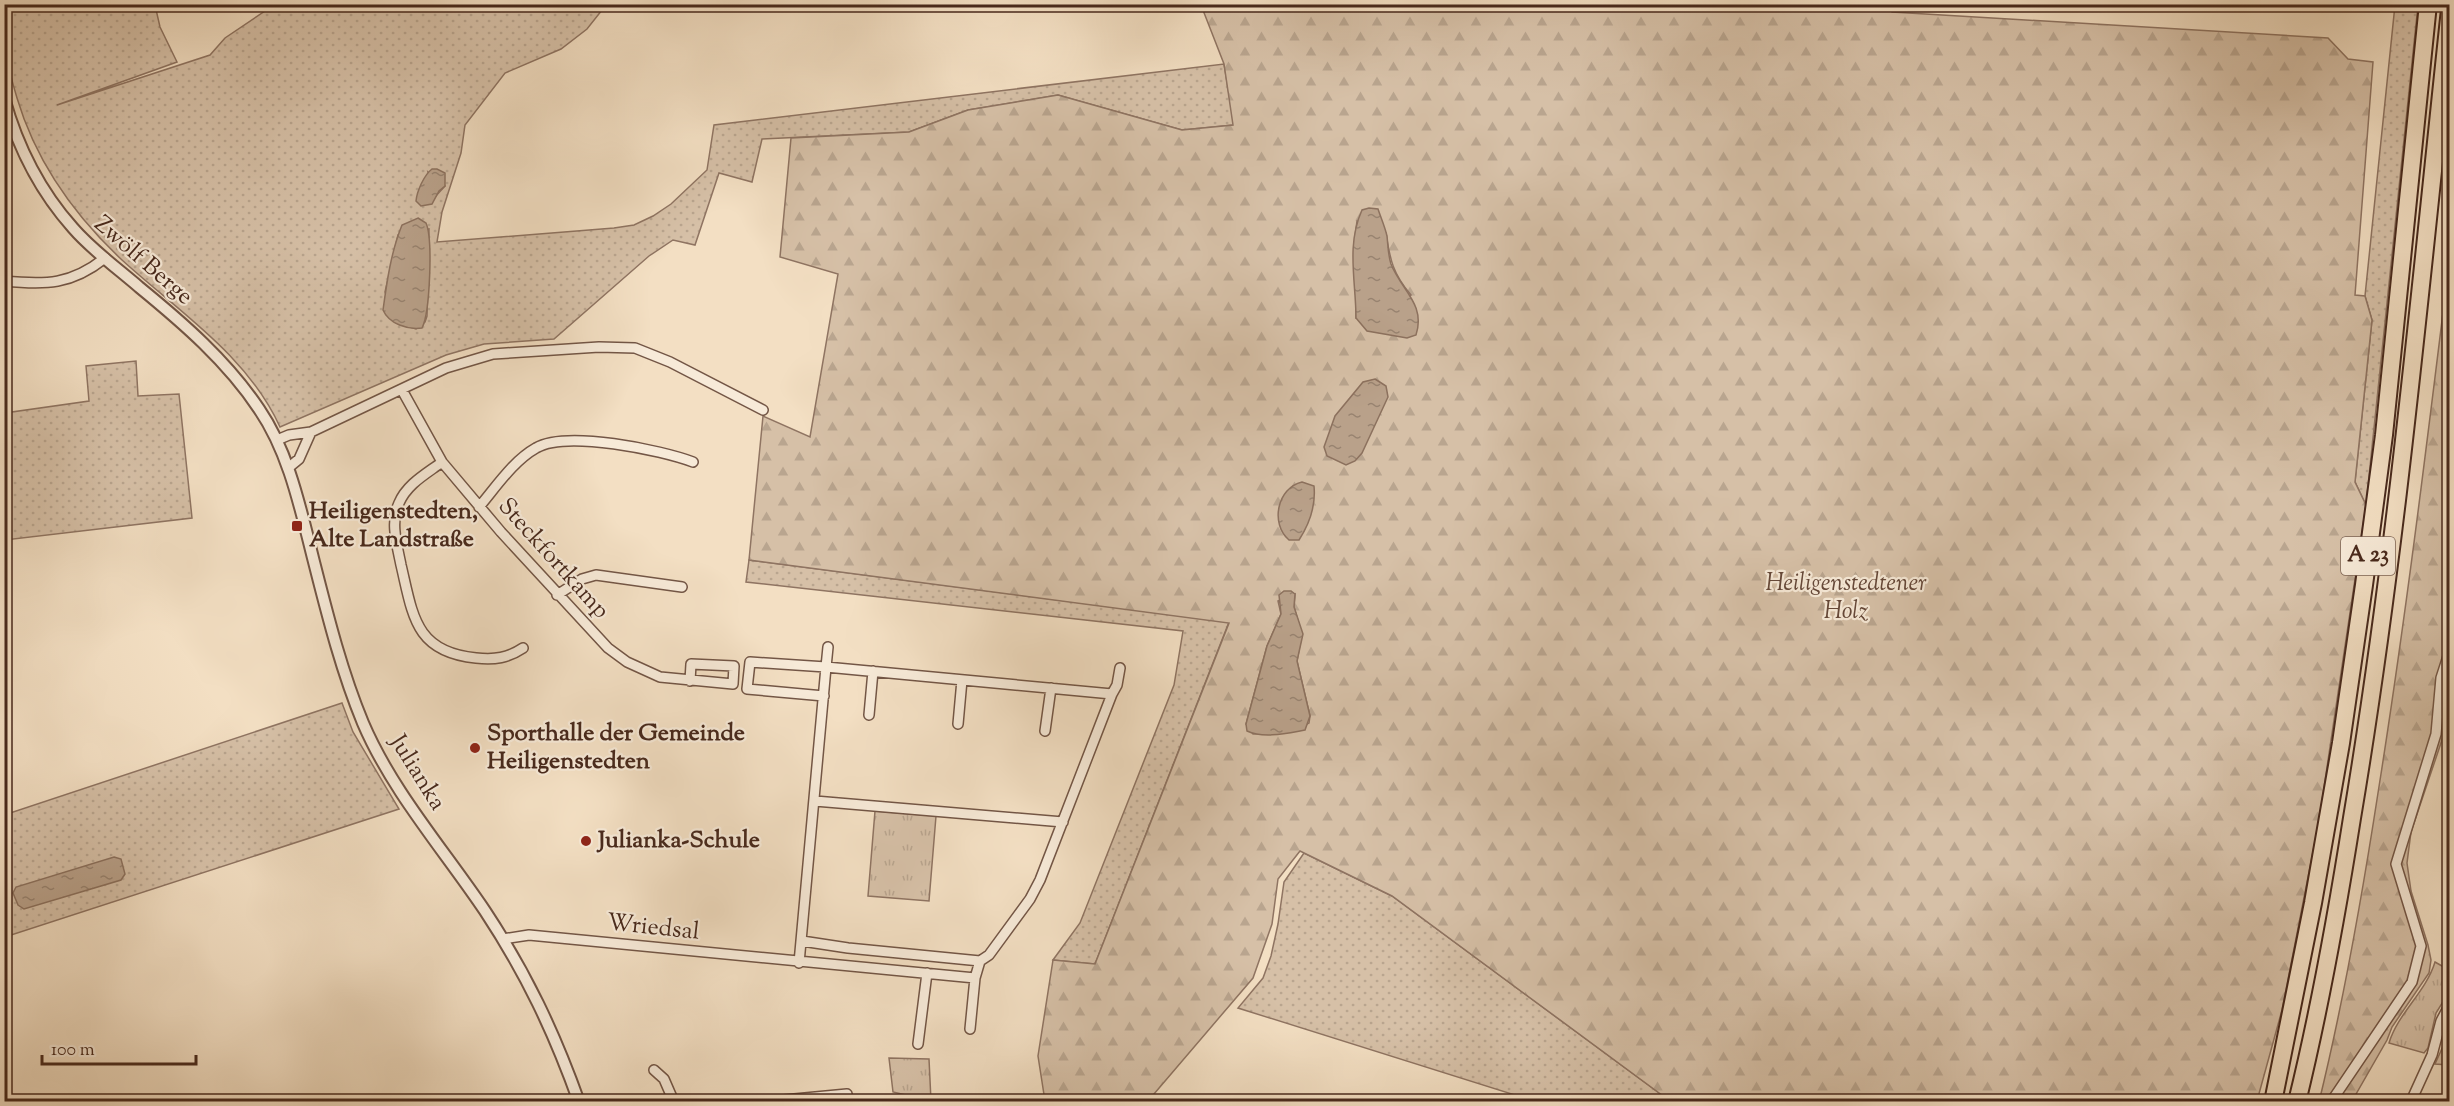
<svg xmlns="http://www.w3.org/2000/svg" width="2454" height="1106" viewBox="0 0 2454 1106" font-family="'Sorts Mill Goudy',serif">
<style>
.grass{fill:url(#grass-dots);stroke:#8f7462;stroke-width:1.5;fill-rule:evenodd}
.forest{fill:url(#forest-firs);stroke:#8f7462;stroke-width:1.5;fill-rule:evenodd}
.park{fill:url(#park-tufts);stroke:#8f7462;stroke-width:1.5}
.water{fill:url(#water-ripples);stroke:#8c715e;stroke-width:1.5}
.lines{fill:none;stroke-linecap:round;stroke-linejoin:round}
.minor-casing{stroke:#735646;stroke-width:12}
.tertiary-casing{stroke:#735646;stroke-width:14}
.motorway-casing{stroke:#48291c;stroke-width:20}
.minor{stroke:#f7ead8;stroke-width:9}
.tertiary{stroke:#f7ead8;stroke-width:10}
.motorway{stroke:#f3dfc3;stroke-width:16}
.poi-dot{fill:#8f2418;stroke:#f7ead8;stroke-width:2}
.labels{text-anchor:middle;dominant-baseline:central;stroke-width:4.5;stroke-linejoin:round;paint-order:stroke}
.shield{fill:#f7ead8;stroke:#7c6354;stroke-width:1.5}
.shield-label{font-size:22px;font-weight:bold;fill:#48291c}
.street-label{font-size:24px;fill:#48291c;stroke:#f7ead8}
.poi-label{font-size:24px;font-weight:bold;fill:#48291c;stroke:#f7ead8;text-anchor:start}
.park-label{font-size:24px;font-style:italic;fill:#644738;stroke:#f7ead8}
</style>
<defs>
<pattern id="grass-dots" width="8" height="8" patternUnits="userSpaceOnUse" patternTransform="scale(1.5)"><rect width="8" height="8" fill="#d6c0a7"/><path d="M2 2h.1M6 6h.1" fill="none" stroke="#b9a58f" stroke-width="1.8" stroke-linecap="round"/></pattern>
<pattern id="forest-firs" width="22" height="20" patternUnits="userSpaceOnUse" patternTransform="scale(1.5)"><rect width="22" height="20" fill="#d6c0a7"/><path d="M5 1l3.5 6h-7zM16 11l3.5 6h-7z" fill="#b9a58f"/></pattern>
<pattern id="park-tufts" width="24" height="20" patternUnits="userSpaceOnUse" patternTransform="scale(1.5)"><rect width="24" height="20" fill="#d6c0a7"/><path d="M3 7l-1-3M5 7V3M7 7l1-3M15 17l-1-3M17 17v-4M19 17l1-3" fill="none" stroke="#b9a58f"/></pattern>
<pattern id="water-ripples" width="26" height="14" patternUnits="userSpaceOnUse" patternTransform="scale(1.5)"><rect width="26" height="14" fill="#b9a18a"/><path d="M2 4q2-2 4 0t4 0M15 11q2-2 4 0t4 0" fill="none" stroke="#988370"/></pattern>
</defs>
<rect width="100%" height="100%" fill="#f3dfc3"/>
<filter id="stains"><feTurbulence type="fractalNoise" baseFrequency=".00333" numOctaves="4"/><feColorMatrix values="0 0 0 0 .2 0 0 0 0 .09 0 0 0 0 .02 0 0 0 .5 -.17"/></filter>
<radialGradient id="worn" r=".72"><stop offset=".6" stop-color="#630" stop-opacity="0"/><stop offset="1" stop-color="#630" stop-opacity=".3"/></radialGradient>
<!-- grass -->
<path class="grass" d="M5,4L155,5L160,27L177,62L57,105L210,55L225,38L274,5H606L587,29L561,49L505,73L465,125L461,153L442,212L437,242L614,228L634,225L653,216L671,204L707,170L714,125L1224,64L1234,125L1182,130L1058,95L968,110L909,132L762,139L752,182L719,173L695,245L673,240L649,256L554,339L484,344L446,355L280,427C247,355 179,312 122,260C74,215 36,162 17,98C8,68 0,36 5,4ZM428,172L445,186L434,198ZM429,229L427,316L425,322L416,329L396,323L385,292L398,235Z
M2395,5H2418L2366,505L2355,482L2372,320L2365,296Z
M136,361L138,396L179,394L192,518L5,540V413L89,401L86,366Z
M749,560L1229,622L1095,964L1053,960L1080,923L1174,685L1183,631L746,582Z
M342,703L353,732L399,809L5,937L4,815Z
M1304,853L1392,896L1670,1101H1534L1238,1008L1263,978L1271,956L1278,924L1284,882Z"/>
<!-- forest -->
<path class="forest" d="M1887,4L1892,12L2328,38L2348,59L2373,62L2355,295L2365,296L2372,320L2355,482L2366,505L2319,821L2282,1010L2257,1101H1670L1392,896L1300,851L1278,879L1272,924L1253,978L1148,1101H1045L1038,1056L1053,960L1095,964L1229,623L749,560L763,416L810,437L838,274L780,257L791,138L909,132L968,110L1058,95L1182,130L1233,125L1224,64L1201,5ZM1357,221L1386,233C1390,260 1393,274 1411,295L1356,318L1355,236ZM1295,594L1294,607L1302,634L1297,661L1310,716L1309,723L1292,732L1253,734L1246,724L1267,646L1281,614L1278,601Z
M2447,280L2450,282L2449,673L2445,731L2411,832L2407,863L2411,891L2428,945L2431,960L2429,973L2392,1027L2387,1040L2352,1101L2319,1102C2344,1000 2362,897 2378,793C2405,623 2426,451 2447,280Z"/>
<!-- park -->
<path class="park" d="M875,811L936,816L929,901L868,896Z
M2435,962L2449,970V992L2436,1013L2428,1048L2424,1053L2389,1043C2398,1013 2426,992 2435,962Z
M2449,1018V1065L2435,1064L2444,1044Z
M889,1058L929,1059L931,1101L893,1092Z"/>
<!-- water -->
<path class="water" d="M432,169H437L445,173V186L439,191L432,204L421,206L416,201C417,191 424,175 432,169Z
M1369,208L1378,209C1381,218 1385,227 1387,236C1388,245 1388,255 1391,264C1401,290 1426,304 1416,335L1407,338L1367,331L1356,318C1356,282 1346,245 1362,210Z
M418,218L426,223C433,239 430,313 422,328C408,330 389,324 383,310C387,281 391,252 402,225Z
M1375,379L1386,386L1388,397L1362,453L1355,461L1346,465L1327,456L1324,447L1335,416L1363,382Z
M1302,482L1314,486C1316,506 1310,523 1299,540H1289C1270,524 1277,488 1302,482Z
M1284,591H1291L1295,594L1294,607L1303,634L1297,661L1310,716L1305,730C1288,733 1264,739 1247,731L1246,724L1267,646L1281,614L1279,595Z
M114,857L121,859L125,874L121,880L24,909L18,905L13,893L16,887Z"/>
<g class="lines">
<defs>
<path id="minor" d="M4,281C46,285 71,285 105,258
M402,390L442,462L501,532L608,648L627,662L660,677L733,684L734,666L691,664L690,681
M277,440L289,435L311,432L446,368L493,354L599,347L635,348L670,362L763,410
M442,462C426,474 407,484 399,503C390,522 397,545 401,565C413,616 415,652 476,658C495,660 508,658 523,648
M288,468L299,459L311,432
M479,507C496,487 513,461 536,448C566,430 661,450 693,462
M557,595L582,579L596,575L682,587
M1112,694L1117,685L1120,668
M824,696L747,689L750,662L826,667L828,647
M869,715L873,671
M958,724L962,680
M1045,731L1051,688
M815,801L1063,822
M503,939L529,935L975,978L980,961L989,955L1030,899L1040,880L1112,694L826,667L799,963
M802,941L848,948L980,961
M970,1029L975,978
M918,1044L927,973
M654,1070L664,1079L674,1102
M761,1102L847,1094
M2331,1102L2412,982L2421,946L2396,864L2436,734L2441,678L2450,650
M2416,1102L2412,1099L2432,1055L2441,1021L2450,1004"/>
<path id="tertiary" d="M4,98C17,145 40,191 73,228C92,250 117,268 139,287C183,323 227,361 259,409C289,453 300,507 313,558C327,613 341,670 363,723C392,791 444,850 485,911C526,973 554,1032 579,1102"/>
<path id="motorway" d="M2273,1102L2313,903L2341,743L2364,585L2384,435L2428,4
M2297,1102C2320,1008 2337,913 2352,818C2397,550 2421,279 2450,9"/>
</defs>
<!-- minor casing -->
<use href="#minor" class="minor-casing"/>
<!-- tertiary casing -->
<use href="#tertiary" class="tertiary-casing"/>
<!-- motorway casing -->
<use href="#motorway" class="motorway-casing"/>
<!-- minor -->
<use href="#minor" class="minor"/>
<!-- tertiary -->
<use href="#tertiary" class="tertiary"/>
<!-- motorway -->
<use href="#motorway" class="motorway"/>
</g>
<!-- markers -->
<g class="poi-dot">
<rect x="291" y="520" width="12" height="12" rx="3"/>
<circle cx="475" cy="748" r="6"/>
<circle cx="586" cy="841" r="6"/>
</g>
<g class="labels">
<!-- shield labels -->
<rect class="shield" x="2341" y="537" width="54" height="38" rx="4.5"/>
<g class="shield-label">
<text x="2368" y="556">A 23</text>
</g>
<!-- street labels -->
<g class="street-label">
<text transform="translate(143 261) rotate(41)">Zwölf Berge</text>
<text transform="translate(553 559) rotate(48)">Steckfortkamp</text>
<text transform="translate(417 773) rotate(58)">Julianka</text>
<text transform="translate(653 928) rotate(6)">Wriedsal</text>
</g>
<!-- poi labels -->
<g class="poi-label">
<text x="309" y="512">Heiligenstedten,<tspan x="309" dy="28">Alte Landstraße</tspan></text>
<text x="487" y="734">Sporthalle der Gemeinde<tspan x="487" dy="28">Heiligenstedten</tspan></text>
<text x="598" y="841">Julianka-Schule</text>
</g>
<!-- park labels -->
<g class="park-label">
<text x="1846" y="584">Heiligenstedtener<tspan x="1846" dy="28">Holz</tspan></text>
</g>
</g>
<!-- margin -->
<rect width="2454" height="1106" fill="none" stroke="#f3dfc3" stroke-width="24"/>
<rect x="6" y="6" width="2442" height="1094" fill="none" stroke="#48291c" stroke-width="3"/>
<rect x="12" y="12" width="2430" height="1082" fill="none" stroke="#48291c" stroke-width="1.5"/>
<!-- scale -->
<path d="M42 1055v9h154v-9" fill="none" stroke="#48291c" stroke-width="3"/>
<text x="51" y="1055" font-size="18" fill="#48291c" stroke="#f7ead8" stroke-width="4.5" paint-order="stroke">100 m</text>
<rect width="100%" height="100%" filter="url(#stains)"/>
<rect width="100%" height="100%" fill="url(#worn)"/>
</svg>
